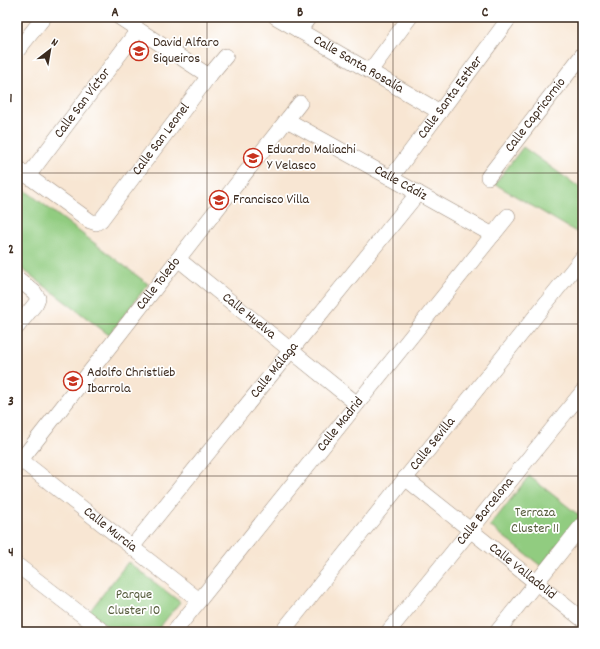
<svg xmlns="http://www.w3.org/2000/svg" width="600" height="649" viewBox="0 0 600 649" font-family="Dekko,sans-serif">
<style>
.green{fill:#91cc80;stroke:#667b4f}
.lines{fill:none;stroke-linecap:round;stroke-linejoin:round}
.minor-casing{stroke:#9a8878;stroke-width:16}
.minor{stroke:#fff;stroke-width:15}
.grid{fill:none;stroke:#3b2a1e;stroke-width:1;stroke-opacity:0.55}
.labels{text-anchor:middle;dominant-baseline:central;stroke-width:3.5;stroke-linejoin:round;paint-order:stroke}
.poi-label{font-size:14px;fill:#3b2a1e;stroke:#fff;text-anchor:start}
.street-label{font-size:14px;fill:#3b2a1e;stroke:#fff}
.park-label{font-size:14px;fill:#555b3b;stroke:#fff}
.neatline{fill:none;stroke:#3b2a1e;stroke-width:1.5}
.grid-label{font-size:13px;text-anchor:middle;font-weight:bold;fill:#3b2a1e}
</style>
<rect width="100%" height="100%" fill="#fff"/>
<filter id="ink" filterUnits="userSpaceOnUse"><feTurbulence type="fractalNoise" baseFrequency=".025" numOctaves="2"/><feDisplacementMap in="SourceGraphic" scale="8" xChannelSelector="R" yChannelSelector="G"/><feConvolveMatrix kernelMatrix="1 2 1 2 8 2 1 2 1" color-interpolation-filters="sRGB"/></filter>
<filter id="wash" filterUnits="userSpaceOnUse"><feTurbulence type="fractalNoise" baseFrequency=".012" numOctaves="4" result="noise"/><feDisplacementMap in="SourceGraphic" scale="16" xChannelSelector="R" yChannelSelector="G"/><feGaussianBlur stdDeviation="0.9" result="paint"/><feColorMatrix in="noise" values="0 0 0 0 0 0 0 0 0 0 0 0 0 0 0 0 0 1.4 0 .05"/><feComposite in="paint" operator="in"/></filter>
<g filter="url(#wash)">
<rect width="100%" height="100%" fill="#f8e6d3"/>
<!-- green -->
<path class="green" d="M523,147L583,190V236L495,184Z
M17,184L148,284L109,335L17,265Z
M529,476L580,516L541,566L490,526Z
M128,562L180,602L156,632H115L89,612Z"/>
</g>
<g filter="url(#ink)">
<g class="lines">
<defs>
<g id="minor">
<path d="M119,17L209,76"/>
<path id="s1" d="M276,17L440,112"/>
<path d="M299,31L309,17"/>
<path d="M17,51L44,17"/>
<path d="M370,71L410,17"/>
<path id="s2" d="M287,120L493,235"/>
<path id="s3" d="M17,168L90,221L96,223L101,220L209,76L226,56"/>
<path id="s4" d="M28,176L138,30"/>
<path id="s5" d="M488,177L583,54"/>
<path id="s6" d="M391,178L510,17"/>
<path id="s7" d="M178,259L357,404"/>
<path d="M17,278L34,292L38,298L36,303L17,327"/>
<path id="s8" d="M21,460L199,600"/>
<path id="s9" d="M17,465L300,103"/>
<path id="s10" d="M405,478L583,620"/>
<path id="s11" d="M132,547L418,193"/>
<path d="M17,565L104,632"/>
<path id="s12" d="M174,632L508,216"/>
<path id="s13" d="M282,632L583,257"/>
<path id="s14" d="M388,632L583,391"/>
<path d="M497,632L583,524"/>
</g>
</defs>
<!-- minor casing -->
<use href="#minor" class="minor-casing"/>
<!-- minor -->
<use href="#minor" class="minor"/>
</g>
</g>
<!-- grid -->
<path class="grid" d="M207,17V632M393,17V632M17,173H583M17,324H583M17,476H583"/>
<!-- icons -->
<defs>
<symbol id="school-ring" viewBox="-11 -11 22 22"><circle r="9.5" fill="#fff" stroke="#c8321e" stroke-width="1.5"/><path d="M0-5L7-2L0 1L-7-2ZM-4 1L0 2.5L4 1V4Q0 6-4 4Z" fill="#c8321e"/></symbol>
</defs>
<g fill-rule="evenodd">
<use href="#school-ring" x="128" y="40" width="22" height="22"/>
<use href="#school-ring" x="242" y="147" width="22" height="22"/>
<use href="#school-ring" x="208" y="189" width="22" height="22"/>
<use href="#school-ring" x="62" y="370" width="22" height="22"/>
</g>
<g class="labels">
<!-- poi labels -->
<g class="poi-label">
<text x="153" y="43">David Alfaro<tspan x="153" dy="16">Siqueiros</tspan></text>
<text x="267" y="150">Eduardo Maliachi<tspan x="267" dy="16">Y Velasco</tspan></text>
<text x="233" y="200">Francisco Villa</text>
<text x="87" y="373">Adolfo Christlieb<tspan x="87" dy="16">Ibarrola</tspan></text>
</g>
<!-- street labels -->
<g class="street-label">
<text stroke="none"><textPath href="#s1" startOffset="95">Calle Santa Rosalía</textPath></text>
<text stroke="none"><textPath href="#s6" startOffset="100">Calle Santa Esther</textPath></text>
<text stroke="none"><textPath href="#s4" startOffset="91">Calle San Víctor</textPath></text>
<text stroke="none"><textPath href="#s5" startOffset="78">Calle Capricornio</textPath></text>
<text stroke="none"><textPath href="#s3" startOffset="203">Calle San Leonel</textPath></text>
<text stroke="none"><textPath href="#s2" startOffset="130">Calle Cádiz</textPath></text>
<text stroke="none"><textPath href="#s9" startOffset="230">Calle Toledo</textPath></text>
<text stroke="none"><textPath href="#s7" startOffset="91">Calle Huelva</textPath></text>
<text stroke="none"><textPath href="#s11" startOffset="227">Calle Málaga</textPath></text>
<text stroke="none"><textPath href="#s12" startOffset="266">Calle Madrid</textPath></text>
<text stroke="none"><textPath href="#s13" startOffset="241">Calle Sevilla</textPath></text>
<text stroke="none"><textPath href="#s14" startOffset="155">Calle Barcelona</textPath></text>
<text stroke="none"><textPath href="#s8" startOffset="113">Calle Murcia</textPath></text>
<text stroke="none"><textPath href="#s10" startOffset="150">Calle Valladolid</textPath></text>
</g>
<!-- park labels -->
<g class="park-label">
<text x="535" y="513">Terraza<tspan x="535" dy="16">Cluster 11</tspan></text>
<text x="134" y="595">Parque<tspan x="134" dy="16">Cluster 10</tspan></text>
</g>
</g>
<!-- margin -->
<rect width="600" height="649" fill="none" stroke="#fff" stroke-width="44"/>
<!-- north arrow -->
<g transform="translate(50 50) rotate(31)" stroke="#ffffff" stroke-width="3" paint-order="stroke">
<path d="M0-3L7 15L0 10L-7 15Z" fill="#3b2a1e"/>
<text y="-6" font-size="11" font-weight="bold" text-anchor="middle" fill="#3b2a1e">N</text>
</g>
<rect x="22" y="22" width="556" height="605" class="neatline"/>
<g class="grid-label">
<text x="115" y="16">A</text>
<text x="300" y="16">B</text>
<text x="485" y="16">C</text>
<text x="11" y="102">1</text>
<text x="11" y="253">2</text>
<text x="11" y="405">3</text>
<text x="11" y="556">4</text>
</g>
</svg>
